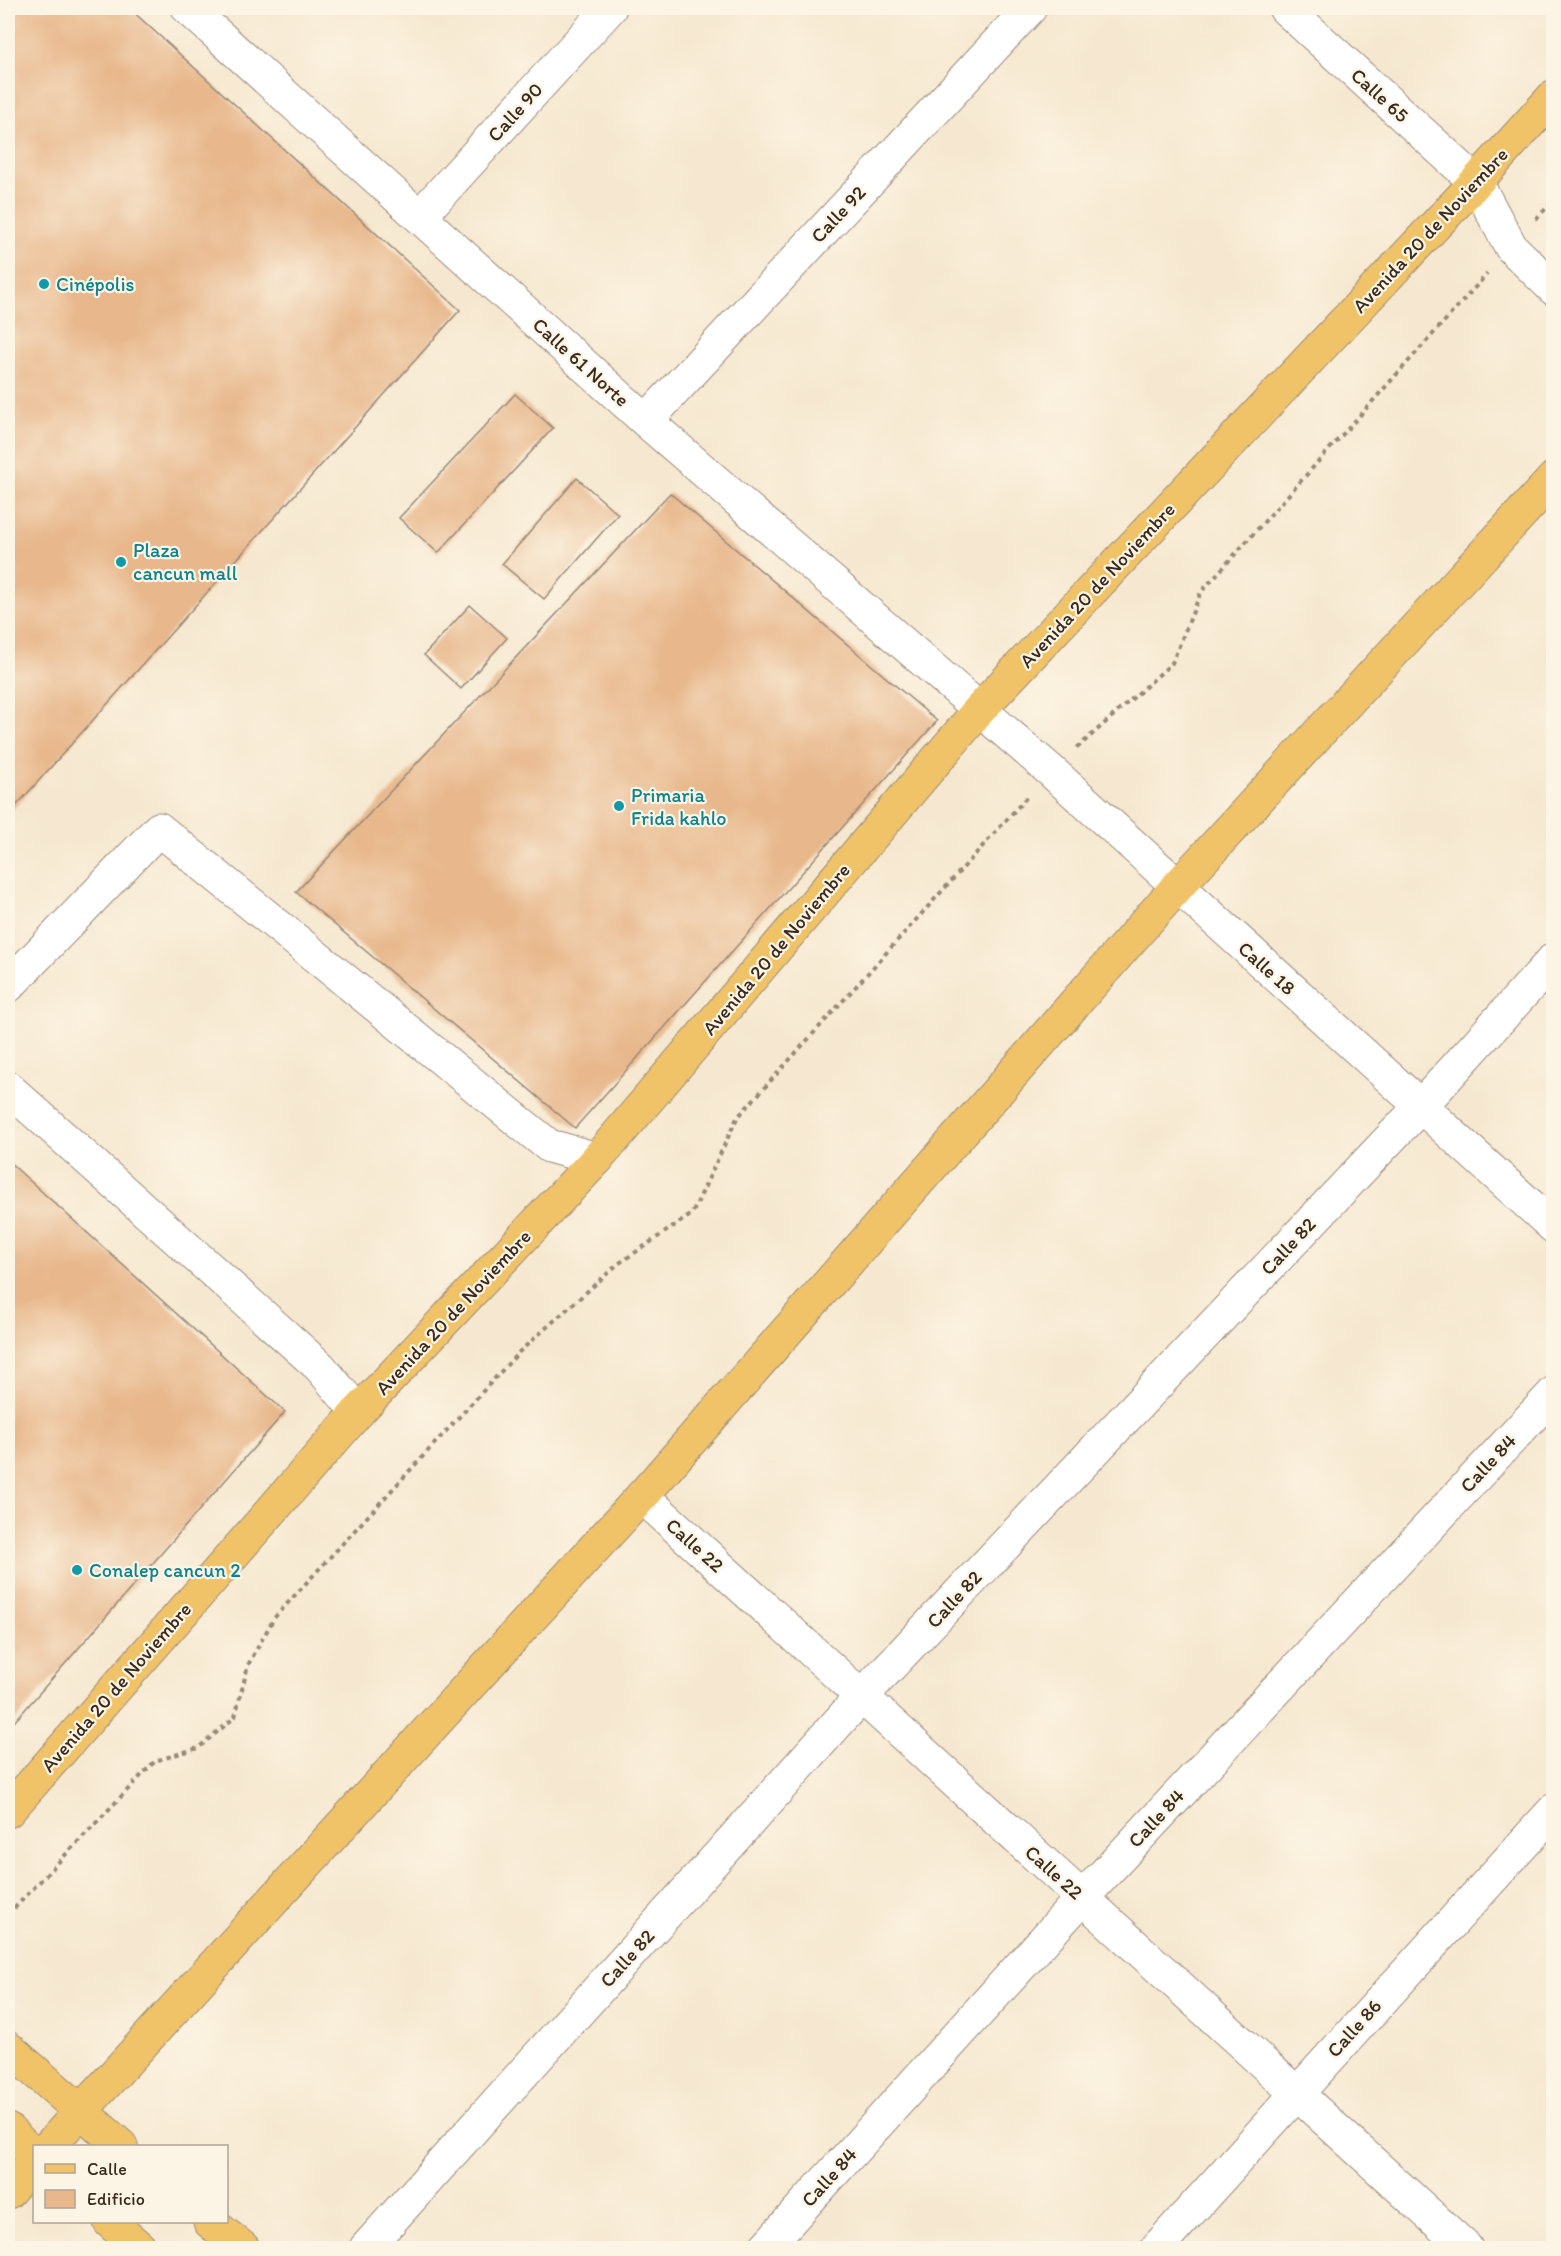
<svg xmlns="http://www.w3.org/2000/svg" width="1561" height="2256" viewBox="0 0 1561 2256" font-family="Itim,sans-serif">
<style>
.building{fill:#e8b88c}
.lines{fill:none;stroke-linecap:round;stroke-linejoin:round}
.minor-casing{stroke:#988977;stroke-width:35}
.major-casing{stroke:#988977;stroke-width:35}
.path{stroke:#988977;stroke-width:4;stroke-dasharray:4.5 4.5;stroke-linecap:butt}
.minor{stroke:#fff;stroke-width:33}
.major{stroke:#f1c369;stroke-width:33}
.culture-dot{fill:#0f9aa8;stroke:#fcf5e5;stroke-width:2}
.labels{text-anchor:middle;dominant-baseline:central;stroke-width:4.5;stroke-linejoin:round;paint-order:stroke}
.street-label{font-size:20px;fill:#3b2a1e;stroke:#fcf5e5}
.culture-label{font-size:20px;fill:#0d838f;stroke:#fcf5e5;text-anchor:start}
</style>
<rect width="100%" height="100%" fill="#fcf5e5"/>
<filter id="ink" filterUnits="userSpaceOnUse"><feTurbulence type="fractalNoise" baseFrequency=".0167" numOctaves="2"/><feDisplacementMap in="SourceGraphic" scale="12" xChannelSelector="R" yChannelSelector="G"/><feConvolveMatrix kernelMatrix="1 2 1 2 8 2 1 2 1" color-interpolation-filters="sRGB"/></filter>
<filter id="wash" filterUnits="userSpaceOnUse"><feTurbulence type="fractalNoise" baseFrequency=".008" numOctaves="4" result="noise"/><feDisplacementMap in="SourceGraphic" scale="24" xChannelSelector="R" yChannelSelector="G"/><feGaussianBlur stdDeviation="1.35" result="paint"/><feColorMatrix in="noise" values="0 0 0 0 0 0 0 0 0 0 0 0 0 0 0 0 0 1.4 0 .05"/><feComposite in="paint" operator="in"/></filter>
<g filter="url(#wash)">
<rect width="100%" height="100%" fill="#f6e8d0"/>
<g id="blocks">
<!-- building -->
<path class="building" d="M8,8H129L460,310L8,815Z
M515,394L553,428L438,553L399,518Z
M577,478L618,514L544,599L502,564Z
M670,493L937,721L575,1128L296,892Z
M470,605L507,638L461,689L424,655Z
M8,1161L285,1412L8,1729Z"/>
</g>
</g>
<g filter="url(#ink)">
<use href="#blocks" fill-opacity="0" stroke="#988977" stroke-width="1.5"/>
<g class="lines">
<defs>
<path id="minor" d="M188,8L646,421L1051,771L1554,1227
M1285,8L1476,182L1511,247L1554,289
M420,216L610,8
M646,421L1030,8
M8,986L159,829L549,1146L597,1159
M8,1088L320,1367L358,1412
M642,1496L1466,2248
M366,2248L861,1697L1420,1107L1554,959
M765,2248L1082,1898L1554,1393
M1157,2248L1554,1810"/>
<path id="major" d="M8,1811L358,1412L597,1159L980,709L1476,182L1554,96
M8,2048L121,2146
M8,2130L34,2155
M49,2146L642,1496L1177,887L1554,478
M8,2192L34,2162
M110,2222L140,2248
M210,2222L243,2248"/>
</defs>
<!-- minor casing -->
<use href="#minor" class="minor-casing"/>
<!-- major casing -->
<use href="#major" class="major-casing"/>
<!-- path -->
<path class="path" d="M1536,219L1554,200
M1077,748L1172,663L1201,592L1487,274
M8,1915L155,1761L198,1748L235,1717L248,1665L274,1618L519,1352L618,1264L692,1214L737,1118L1027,797"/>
<!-- minor -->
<use href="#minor" class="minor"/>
<!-- major -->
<use href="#major" class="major"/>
</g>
</g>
<!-- markers -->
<g class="culture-dot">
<circle cx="44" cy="284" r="6"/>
<circle cx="121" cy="562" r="6"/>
<circle cx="619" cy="806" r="6"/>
<circle cx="77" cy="1570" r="6"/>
</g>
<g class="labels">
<!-- street labels -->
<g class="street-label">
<text transform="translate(1380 95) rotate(42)">Calle 65</text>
<text transform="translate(515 112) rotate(-48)">Calle 90</text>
<text transform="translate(838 214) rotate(-47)">Calle 92</text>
<text transform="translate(1430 230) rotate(-47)">Avenida 20 de Noviembre</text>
<text transform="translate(581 362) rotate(42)">Calle 61 Norte</text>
<text transform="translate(1097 585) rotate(-47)">Avenida 20 de Noviembre</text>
<text transform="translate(776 949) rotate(-50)">Avenida 20 de Noviembre</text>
<text transform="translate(1267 968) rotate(42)">Calle 18</text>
<text transform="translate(1288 1246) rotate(-47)">Calle 82</text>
<text transform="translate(453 1312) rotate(-47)">Avenida 20 de Noviembre</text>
<text transform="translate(1488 1463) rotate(-47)">Calle 84</text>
<text transform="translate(695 1545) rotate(42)">Calle 22</text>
<text transform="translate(954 1599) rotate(-47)">Calle 82</text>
<text transform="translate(116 1687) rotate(-49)">Avenida 20 de Noviembre</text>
<text transform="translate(1156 1818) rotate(-47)">Calle 84</text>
<text transform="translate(1054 1872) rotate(42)">Calle 22</text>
<text transform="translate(627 1958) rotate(-48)">Calle 82</text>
<text transform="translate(1354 2028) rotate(-48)">Calle 86</text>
<text transform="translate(829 2177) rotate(-48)">Calle 84</text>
</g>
<!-- culture labels -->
<g class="culture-label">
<text x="56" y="284">Cinépolis</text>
<text x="133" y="550">Plaza<tspan x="133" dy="23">cancun mall</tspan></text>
<text x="631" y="795">Primaria<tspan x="631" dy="23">Frida kahlo</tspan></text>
<text x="89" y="1570">Conalep cancun 2</text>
</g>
</g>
<!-- margin -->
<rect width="1561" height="2256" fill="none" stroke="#fcf5e5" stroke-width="30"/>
<!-- legend -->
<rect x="33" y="2145" width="195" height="78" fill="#fcf5e5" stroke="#afa495" stroke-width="1.5"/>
<rect x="45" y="2164" width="30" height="9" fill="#f1c369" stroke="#afa495" stroke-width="1.5"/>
<text x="87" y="2175" font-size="18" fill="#3b2a1e">Calle</text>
<rect x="45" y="2190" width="30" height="18" fill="#e8b88c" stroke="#afa495" stroke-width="1.5"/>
<text x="87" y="2205" font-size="18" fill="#3b2a1e">Edificio</text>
</svg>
